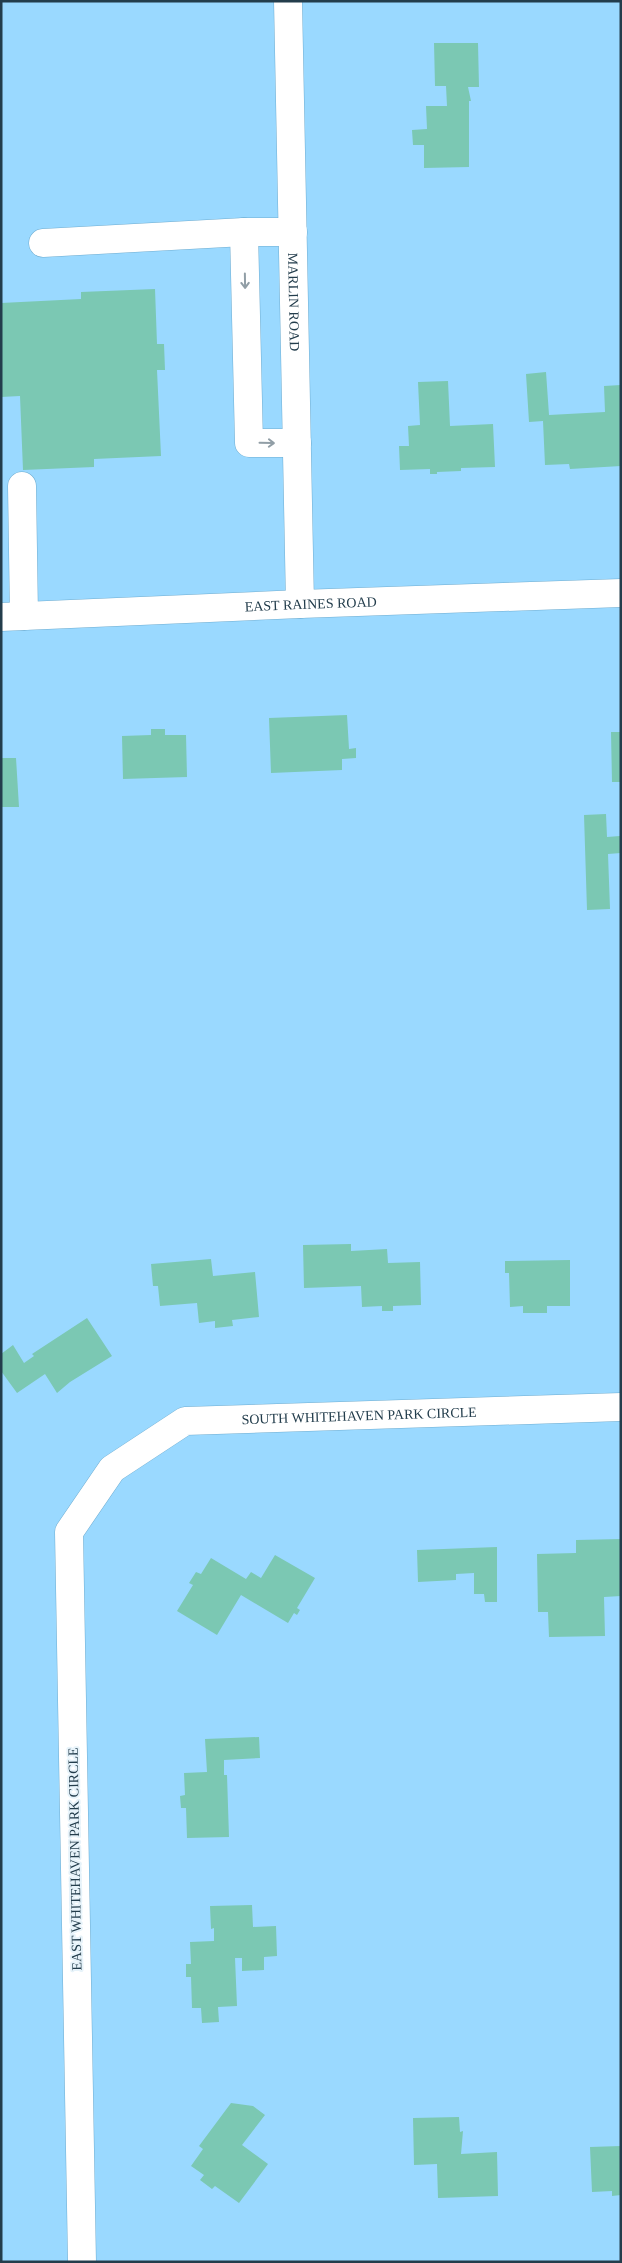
<svg xmlns="http://www.w3.org/2000/svg" width="622" height="2263" viewBox="0 0 622 2263" font-family="Georgia,serif">
<style>
.building{fill:#7bc8b3}
.lines{fill:none;stroke-linecap:round;stroke-linejoin:round}
.minor-casing{stroke:#6fadd1;stroke-width:29}
.major-casing{stroke:#6fadd1;stroke-width:29}
.minor{stroke:#fff;stroke-width:28}
.major{stroke:#fff;stroke-width:28}
.oneway{stroke:#919ea6}
.labels{text-anchor:middle;dominant-baseline:central;stroke-width:4;stroke-linejoin:round;paint-order:stroke}
.street-label{font-size:14px;fill:#233d4c;stroke:#e7f3fa}
</style>
<rect width="100%" height="100%" fill="#9ad9ff"/>
<!-- building -->
<path class="building" d="M434,43H478L479,87H468L471,101H469V167L424,168V145H413L412,130L427,129L426,106H447L446,86H435Z
M155,289L157,344H164L165,370H157L161,456L94,459V467L23,470L20,396L1,397V303L81,299V292Z
M546,372L549,415L605,412L604,386L621,385V466L570,469L569,464L545,465L543,421L529,422L526,374Z
M448,381L450,426L493,424L495,467L461,468V471L437,472V474H430V469L400,470L399,446H409L408,426L420,425L418,382Z
M347,715L349,749L356,748V758L342,759V770L271,773L269,718Z
M151,729H165V735H186L187,777L123,779L122,736L151,735Z
M611,732H621V782H612Z
M1,758H16L19,807H1Z
M606,814L607,837L620,836L621,853L608,854L610,909L587,910L584,815Z
M351,1244V1251L387,1249L388,1263L420,1262L421,1305L393,1306V1311H382V1306L362,1307L361,1286L304,1288L303,1245Z
M211,1259L213,1276L255,1272L259,1317L232,1320L233,1326L215,1328V1321L199,1323L197,1303L160,1306L158,1286H153L151,1264Z
M570,1260V1306H547V1313H523V1306L510,1307L509,1273H505V1261Z
M87,1318L112,1356L70,1382L57,1393L45,1374L17,1393L1,1371V1354L13,1345L24,1363L34,1356L32,1354Z
M621,1539V1596L604,1597L605,1636L549,1637L548,1612H538L537,1554L576,1553V1540Z
M497,1547V1602H485L484,1594H474V1573L456,1574V1580L418,1582L417,1550Z
M275,1555L315,1578L297,1608L300,1610L297,1615L294,1613L288,1623L241,1595L217,1635L177,1611L193,1585L189,1583L196,1572L201,1574L211,1558L246,1579L251,1572L261,1578Z
M259,1737L260,1758L224,1760V1775H227L229,1837L187,1838L186,1808H181L180,1796L185,1795L184,1773L207,1772L205,1739Z
M252,1905L253,1927L276,1926L277,1956L264,1957V1970L242,1971V1958H235L237,2006L218,2007L219,2022L202,2023L201,2008H192L191,1977H186V1964H191L190,1942L214,1941V1928L211,1929L210,1906Z
M231,2103L253,2106L265,2115L242,2145L268,2164L239,2203L215,2186L212,2189L200,2180L204,2175L191,2166L203,2149L199,2146Z
M459,2117L460,2132L463,2131L461,2154L497,2152L498,2196L438,2198L437,2164L414,2165L413,2118Z
M621,2146V2195L612,2196V2191L592,2192L590,2147Z"/>
<g class="lines">
<defs>
<g id="minor">
<path id="s1" d="M288,1L300,604"/>
<path d="M244,232L249,443H297"/>
<path d="M43,243L244,232H293"/>
<path d="M22,486L24,616"/>
<path id="s2" d="M82,2262L69,1532L112,1469L185,1421L621,1407"/>
</g>
<g id="major">
<path id="s3" d="M1,617L300,604L621,593"/>
</g>
</defs>
<!-- minor casing -->
<use href="#minor" class="minor-casing"/>
<!-- major casing -->
<use href="#major" class="major-casing"/>
<!-- minor -->
<use href="#minor" class="minor"/>
<!-- major -->
<use href="#major" class="major"/>
</g>
<!-- one-way arrows -->
<defs><path id="oneway-shaft" d="M-6 0H5M1.5-3L5.5 0L1.5 3" fill="none" stroke-width="1.6" stroke-linecap="round" stroke-linejoin="round" transform="scale(1.25)"/></defs>
<g class="oneway">
<use href="#oneway-shaft" transform="translate(245 281) rotate(89)"/>
<use href="#oneway-shaft" transform="translate(267 443) rotate(1)"/>
</g>
<g class="labels">
<!-- street labels -->
<g class="street-label">
<text stroke="none"><textPath href="#s1" startOffset="301">MARLIN ROAD</textPath></text>
<text stroke="none"><textPath href="#s3" startOffset="310">EAST RAINES ROAD</textPath></text>
<text stroke="none"><textPath href="#s2" startOffset="1068">SOUTH WHITEHAVEN PARK CIRCLE</textPath></text>
<text transform="translate(75 1859) rotate(-91)">EAST WHITEHAVEN PARK CIRCLE</text>
</g>
</g>
<!-- border -->
<rect width="622" height="2263" fill="none" stroke="#233d4c" stroke-width="5"/>
</svg>
